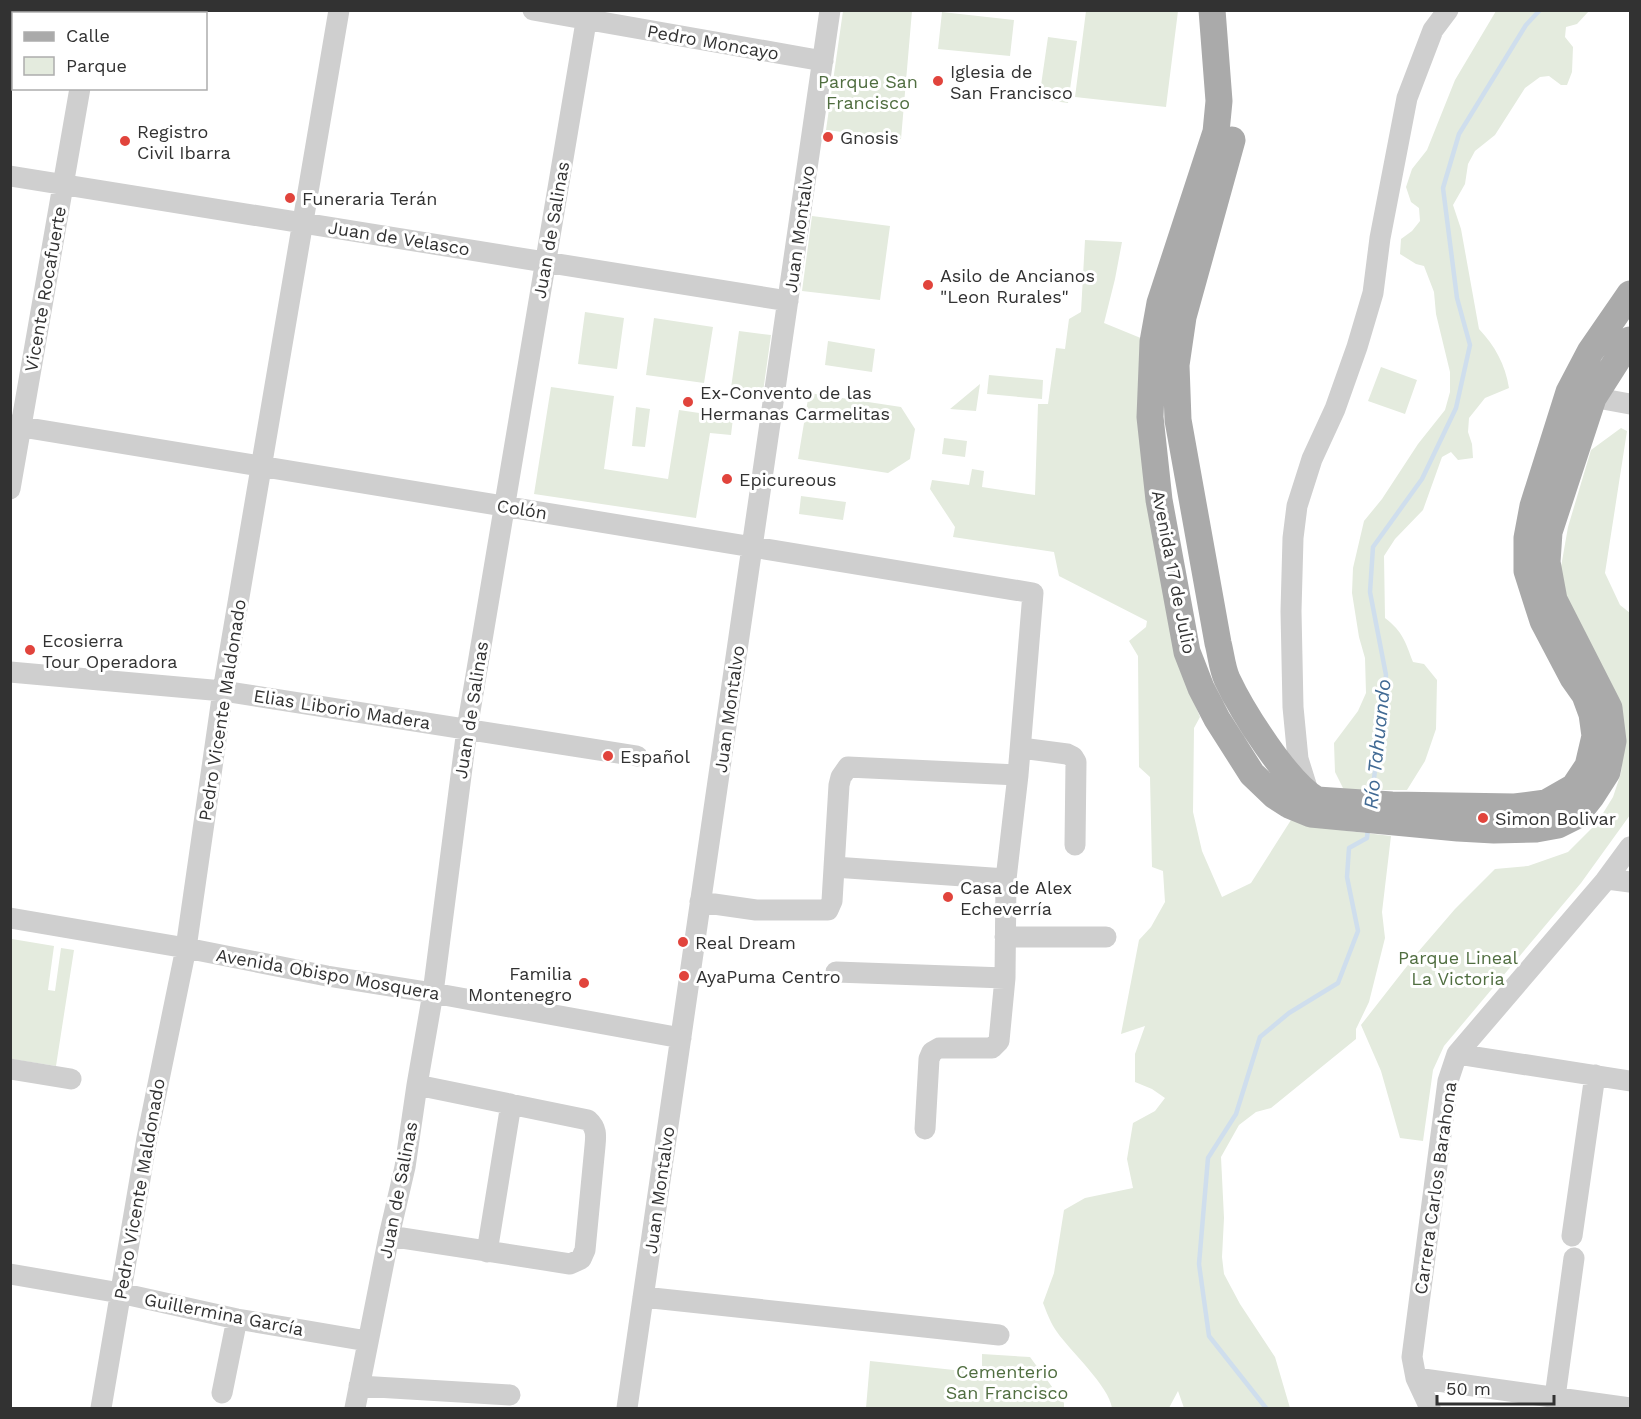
<svg xmlns="http://www.w3.org/2000/svg" width="1641" height="1419" viewBox="0 0 1641 1419" font-family="'Work Sans',sans-serif">
<style>
.green{fill:#e4ebde}
.lines{fill:none;stroke-linecap:round;stroke-linejoin:round}
.stream{stroke:#cfdeed;stroke-width:4.5}
.minor{stroke:#cfcfcf;stroke-width:21}
.major{stroke:#aaa;stroke-width:27}
.poi-dot{fill:#e1443c;stroke:#fff;stroke-width:2}
.labels{text-anchor:middle;dominant-baseline:central;stroke-width:6;stroke-linejoin:round;paint-order:stroke}
.street-label{font-size:18px;fill:#323232;stroke:#fff}
.poi-label{font-size:18px;fill:#323232;stroke:#fff;text-anchor:start}
.park-label{font-size:18px;fill:#506e40;stroke:#fff}
.water-label{font-size:20px;font-style:italic;fill:#416a94;stroke:#fff}
</style>
<rect width="100%" height="100%" fill="#fff"/>
<!-- green -->
<path class="green" d="M843,11H912L901,139L826,130Z
M1086,11H1178L1166,107L1075,97Z
M1496,11H1589L1577,24L1566,27L1565,37L1573,47L1572,72L1567,85H1561L1549,76L1540,77L1525,88L1495,135L1475,151L1468,164L1465,184L1453,205L1461,229L1479,329C1495,346 1505,364 1509,388L1485,398L1469,418L1468,432L1472,444L1473,458L1458,460L1451,452L1442,457L1423,510L1395,539L1384,556L1385,618C1403,632 1405,641 1413,662L1424,664L1437,680L1436,729L1425,761L1407,790H1344L1335,772L1334,743L1358,711L1366,693L1365,658L1359,637L1352,593L1353,568L1364,521L1382,499L1418,444L1445,410L1450,392V372L1436,314L1434,292L1424,266L1416,264L1400,254L1401,239L1412,231L1420,221L1419,208L1411,202L1406,187L1412,169L1427,150L1455,80Z
M942,12L1014,20L1010,56L938,49Z
M1048,37L1077,41L1068,103L1039,99Z
M812,216L890,226L880,300L802,291Z
M1085,240L1122,242L1115,279L1104,323L1148,341L1182,672L1200,717L1194,728L1193,812L1202,851L1222,897L1251,883L1291,820L1348,831L1391,836L1382,912L1385,938L1369,1002L1356,1029V1039L1271,1108L1256,1112L1239,1125L1221,1157L1224,1218L1222,1257L1224,1274L1240,1304L1275,1357L1290,1408H1184L1178,1391L1169,1408H1112C1109,1386 1071,1352 1057,1332C1051,1324 1047,1313 1043,1303L1054,1273L1064,1210L1085,1198L1133,1188L1127,1159L1133,1123L1155,1111L1165,1098L1152,1089L1135,1082V1054L1145,1026L1121,1034L1139,940L1151,927L1165,902L1163,871L1152,867L1150,777L1139,767L1138,656L1129,641L1146,627L1147,621L1059,576L1054,552L953,537L955,527L930,489L932,480L969,485L972,469L984,471L982,487L1035,495L1038,404H1048L1056,348L1065,349L1069,319L1081,312Z
M585,312L624,318L617,369L578,364Z
M654,318L713,327L704,383L646,375Z
M739,331L771,335L763,392L731,388Z
M828,341L875,349L872,372L825,365Z
M1381,367L1417,380L1405,414L1368,401Z
M989,375L1043,380L1042,399L987,394Z
M980,384L976,411L950,409Z
M551,387L614,396L604,469L668,479L679,410L733,418L731,435L710,433L696,518L534,494Z
M809,393L901,407L915,429L910,459L888,473L798,459Z
M636,407L650,409L645,447L632,446Z
M1621,428L1627,431L1605,573L1620,605L1630,613V815L1581,883L1444,1046L1433,1070L1423,1141L1400,1138L1381,1071L1361,1025L1418,952L1455,909L1495,869L1528,866L1568,852L1597,823L1613,797L1621,773L1624,743L1566,599L1561,567L1568,527L1591,450Z
M944,438L967,441L965,457L942,454Z
M801,496L846,502L843,520L799,514Z
M12,939L54,946L48,990L55,991L61,948L74,950L56,1066L11,1059Z
M982,1354L1030,1357L1064,1403V1408H866L870,1361L982,1373Z"/>
<g class="lines">
<!-- stream -->
<path class="stream" d="M1372,796L1386,675L1370,592L1373,547L1422,479L1456,408L1470,345L1457,298L1443,188L1459,134L1526,25L1540,10
M1266,1408L1209,1336L1199,1264L1208,1158L1236,1114L1260,1037L1289,1013L1338,983L1358,931L1347,877L1349,848L1367,838L1368,828"/>
<!-- minor -->
<path class="minor" d="M533,10L823,61
M93,14V10
M10,176L788,301
M1581,395L1630,404
M10,425L1033,593L1018,775L1006,879L1005,978L999,1041L992,1048H939L932,1052L929,1059L925,1129
M10,489L80,88
M10,672L223,691L637,756
M1021,748L1067,754L1073,757L1076,762L1075,845
M1308,791L1298,759L1293,707L1291,611L1293,538L1297,506L1312,459L1335,409L1357,347L1373,293L1380,238L1407,98L1433,30L1448,10
M834,867L1006,879
M1607,879L1630,882
M700,902L756,910H828L832,901L839,785L841,777L848,767L1018,775
M10,918L186,948L327,976L433,993L681,1038
M1005,937H1106
M836,972L1005,978
M1457,1054L1630,1081
M10,1069L71,1079
M389,1236L570,1264L581,1259L585,1250L595,1146C596,1136 597,1128 588,1120L417,1085
M1572,1236L1595,1075
M487,1252L511,1104
M10,1274L120,1293L237,1319L367,1341
M643,1297L999,1335
M1416,1378L1630,1408
M359,1386L510,1395
M222,1393L237,1319
M1555,1397L1574,1258
M101,1408L147,1138L186,948L223,691L339,10
M355,1408L389,1236L405,1167L417,1085L433,993L467,729L588,10
M627,1408L830,10
M1430,1408L1416,1378L1412,1357L1448,1081L1457,1054L1605,881L1630,847"/>
<!-- major -->
<path class="major" d="M1212,10L1219,101L1216,132L1160,303L1153,342L1150,417L1159,500L1187,652L1201,688L1217,719L1252,774L1275,796L1289,805L1311,814L1458,828L1494,830L1536,829L1558,825L1576,816L1591,797L1607,772L1613,741L1609,708L1554,600L1547,562L1549,532L1593,398L1630,340
M1232,140L1183,317L1176,365L1178,420L1218,643C1221,654 1222,668 1227,679C1242,711 1287,783 1317,800L1392,805L1515,807L1546,803L1574,787L1588,766L1595,736L1592,714L1585,695L1573,678L1543,621L1527,571V538L1533,506L1569,392L1590,352L1630,294"/>
</g>
<!-- markers -->
<g class="poi-dot">
<circle cx="938" cy="81" r="6"/>
<circle cx="828" cy="137" r="6"/>
<circle cx="125" cy="141" r="6"/>
<circle cx="290" cy="198" r="6"/>
<circle cx="928" cy="285" r="6"/>
<circle cx="688" cy="402" r="6"/>
<circle cx="727" cy="479" r="6"/>
<circle cx="30" cy="650" r="6"/>
<circle cx="608" cy="756" r="6"/>
<circle cx="1483" cy="818" r="6"/>
<circle cx="948" cy="897" r="6"/>
<circle cx="683" cy="942" r="6"/>
<circle cx="684" cy="976" r="6"/>
<circle cx="584" cy="983" r="6"/>
</g>
<g class="labels">
<!-- street labels -->
<g class="street-label">
<text transform="translate(713 42) rotate(10)">Pedro Moncayo</text>
<text transform="translate(799 229) rotate(-82)">Juan Montalvo</text>
<text transform="translate(551 230) rotate(-80)">Juan de Salinas</text>
<text transform="translate(399 238) rotate(9)">Juan de Velasco</text>
<text transform="translate(45 289) rotate(-80)">Vicente Rocafuerte</text>
<text transform="translate(522 509) rotate(9)">Colón</text>
<text transform="translate(1174 572) rotate(79)">Avenida 17 de Julio</text>
<text transform="translate(342 709) rotate(9)">Elias Liborio Madera</text>
<text transform="translate(729 709) rotate(-82)">Juan Montalvo</text>
<text transform="translate(222 710) rotate(-81)">Pedro Vicente Maldonado</text>
<text transform="translate(471 710) rotate(-81)">Juan de Salinas</text>
<text transform="translate(328 974) rotate(10)">Avenida Obispo Mosquera</text>
<text transform="translate(1435 1188) rotate(-82)">Carrera Carlos Barahona</text>
<text transform="translate(139 1189) rotate(-80)">Pedro Vicente Maldonado</text>
<text transform="translate(398 1190) rotate(-79)">Juan de Salinas</text>
<text transform="translate(659 1190) rotate(-82)">Juan Montalvo</text>
<text transform="translate(224 1314) rotate(11)">Guillermina García</text>
</g>
<!-- poi labels -->
<g class="poi-label">
<text x="950" y="71">Iglesia de<tspan x="950" dy="21">San Francisco</tspan></text>
<text x="137" y="131">Registro<tspan x="137" dy="21">Civil Ibarra</tspan></text>
<text x="840" y="137">Gnosis</text>
<text x="302" y="198">Funeraria Terán</text>
<text x="940" y="275">Asilo de Ancianos<tspan x="940" dy="21">"Leon Rurales"</tspan></text>
<text x="700" y="392">Ex-Convento de las<tspan x="700" dy="21">Hermanas Carmelitas</tspan></text>
<text x="739" y="479">Epicureous</text>
<text x="42" y="640">Ecosierra<tspan x="42" dy="21">Tour Operadora</tspan></text>
<text x="620" y="756">Español</text>
<text x="1495" y="818">Simon Bolivar</text>
<text x="960" y="887">Casa de Alex<tspan x="960" dy="21">Echeverría</tspan></text>
<text x="695" y="942">Real Dream</text>
<text x="572" y="973" text-anchor="end">Familia<tspan x="572" dy="21">Montenegro</tspan></text>
<text x="696" y="976">AyaPuma Centro</text>
</g>
<!-- park labels -->
<g class="park-label">
<text x="868" y="81">Parque San<tspan x="868" dy="21">Francisco</tspan></text>
<text x="1458" y="957">Parque Lineal<tspan x="1458" dy="21">La Victoria</tspan></text>
<text x="1007" y="1371">Cementerio<tspan x="1007" dy="21">San Francisco</tspan></text>
</g>
<!-- water labels -->
<g class="water-label">
<text transform="translate(1377 744) rotate(-84)">Río Tahuando</text>
</g>
</g>
<!-- border -->
<rect width="1641" height="1419" fill="none" stroke="#323232" stroke-width="24"/>
<!-- legend -->
<rect x="12" y="12" width="195" height="78" fill="#ffffff" stroke="#adadad" stroke-width="1.5"/>
<rect x="24" y="32" width="30" height="9" fill="#aaaaaa" stroke="#adadad" stroke-width="1.5"/>
<text x="66" y="42" font-size="18" fill="#323232">Calle</text>
<rect x="24" y="57" width="30" height="18" fill="#e4ebde" stroke="#adadad" stroke-width="1.5"/>
<text x="66" y="72" font-size="18" fill="#323232">Parque</text>
<!-- scale -->
<path d="M1437 1395v9h117v-9" fill="none" stroke="#323232" stroke-width="3"/>
<text x="1446" y="1395" font-size="18" fill="#323232" stroke="#ffffff" stroke-width="4.5" paint-order="stroke">50 m</text>
</svg>
